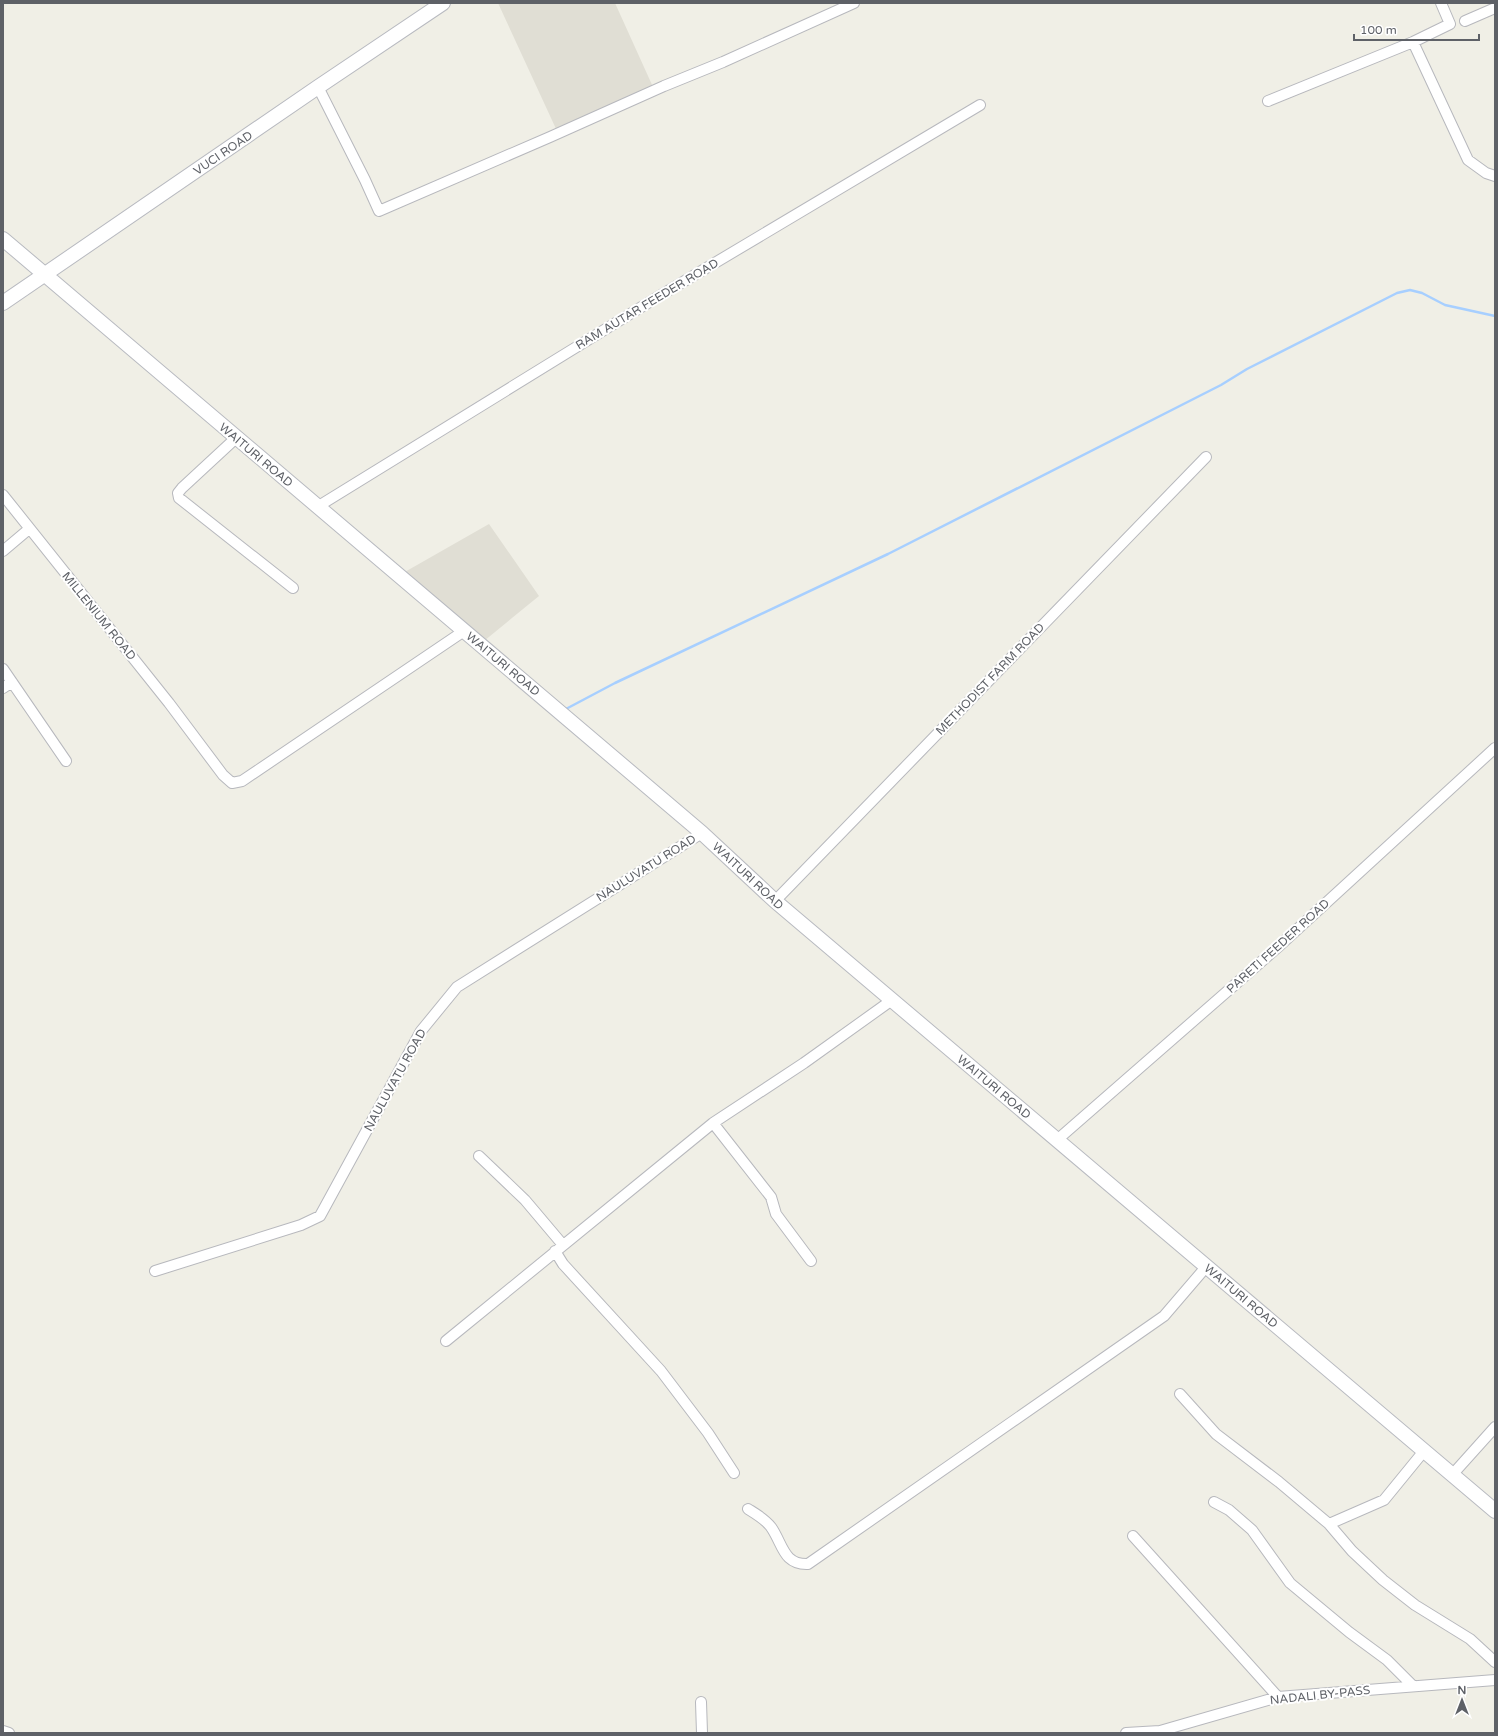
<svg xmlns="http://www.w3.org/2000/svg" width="1498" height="1736" viewBox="0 0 1498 1736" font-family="'Varela Round',sans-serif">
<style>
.education{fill:#e0ded4}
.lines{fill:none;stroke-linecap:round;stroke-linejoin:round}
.stream{stroke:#a7cfff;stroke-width:2.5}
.minor-casing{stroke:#b7b8bd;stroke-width:12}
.secondary-casing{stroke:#b8bac0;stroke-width:16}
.minor{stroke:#fff;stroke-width:10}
.secondary{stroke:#fff;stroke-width:14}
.labels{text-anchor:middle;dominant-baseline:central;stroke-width:4;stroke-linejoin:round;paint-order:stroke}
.street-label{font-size:12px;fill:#5e6167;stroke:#fff}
</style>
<rect width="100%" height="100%" fill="#f0efe6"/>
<!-- education -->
<path class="education" d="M498,3H615L653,87L557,131Z
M489,524L539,596L484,641L403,573Z"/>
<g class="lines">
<!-- stream -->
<path class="stream" d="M564,710L615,683L888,554L1221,385L1247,369L1397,293L1410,290L1422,293L1445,305L1495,316"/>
<defs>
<path id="minor" d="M1465,21L1495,8
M1413,42L1468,160L1486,173L1495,176
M318,87L365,180L379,211L550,137L664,86L723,62L854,3
M1268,101L1413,42L1450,24L1441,3
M236,438L182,488L178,493L179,498L293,588
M3,495L169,703L223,775L232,783L242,781L464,631
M317,507L656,298L980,105
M3,551L29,529
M3,669L66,761
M3,688L12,682
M775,901L1206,457
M713,1123L771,1197L776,1214L811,1261
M1057,1140L1278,947L1495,748
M479,1156L525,1200L563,1245
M555,1251L563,1264L661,1371L708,1433L734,1473
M155,1271L301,1225L320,1216L421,1031L457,987L702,833
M446,1341L713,1123L804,1063L892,1000
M1180,1394L1216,1434L1279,1482L1329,1524L1352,1551L1383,1580L1415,1605L1470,1639L1495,1662
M1452,1475L1495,1427
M1214,1502L1229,1510L1252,1530L1290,1583L1349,1632L1387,1660L1413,1686
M748,1509C756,1514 765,1519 771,1527C783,1544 783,1565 808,1564L1164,1316L1206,1267
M1329,1524L1384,1500L1424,1451
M1133,1536L1278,1697
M701,1702L702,1733
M3,1731L9,1733
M1126,1733L1160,1731L1278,1697L1495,1680"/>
<path id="secondary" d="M3,239L702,833L775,901L1495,1511
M3,303L318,87L443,3"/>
</defs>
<!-- minor casing -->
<use href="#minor" class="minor-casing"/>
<!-- secondary casing -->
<use href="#secondary" class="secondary-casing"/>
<!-- minor -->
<use href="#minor" class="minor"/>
<!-- secondary -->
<use href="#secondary" class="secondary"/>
</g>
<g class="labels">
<!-- street labels -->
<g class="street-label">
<text transform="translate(223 153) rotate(-34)">VUCI ROAD</text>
<text transform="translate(647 304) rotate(-31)">RAM AUTAR FEEDER ROAD</text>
<text transform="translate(256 455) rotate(40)">WAITURI ROAD</text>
<text transform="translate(99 616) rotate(51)">MILLENIUM ROAD</text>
<text transform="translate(503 664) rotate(40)">WAITURI ROAD</text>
<text transform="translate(990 679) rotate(-46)">METHODIST FARM ROAD</text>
<text transform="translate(646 868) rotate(-32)">NAULUVATU ROAD</text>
<text transform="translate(748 876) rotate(43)">WAITURI ROAD</text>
<text transform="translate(1278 946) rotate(-42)">PARETI FEEDER ROAD</text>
<text transform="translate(395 1080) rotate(-61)">NAULUVATU ROAD</text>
<text transform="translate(994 1087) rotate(40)">WAITURI ROAD</text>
<text transform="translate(1241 1296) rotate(40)">WAITURI ROAD</text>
<text transform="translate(1320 1695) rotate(-6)">NADALI BY-PASS</text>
</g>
</g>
<!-- border -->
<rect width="1498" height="1736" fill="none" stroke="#5e6167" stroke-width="8"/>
<!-- north arrow -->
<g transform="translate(1462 1700)" stroke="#ffffff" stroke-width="3" paint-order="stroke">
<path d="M0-3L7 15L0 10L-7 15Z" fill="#5e6167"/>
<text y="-6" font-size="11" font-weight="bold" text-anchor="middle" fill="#5e6167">N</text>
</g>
<!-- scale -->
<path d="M1354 34v6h125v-6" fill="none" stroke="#5e6167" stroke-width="2"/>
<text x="1360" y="34" font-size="12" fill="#5e6167" stroke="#ffffff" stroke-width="3" paint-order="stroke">100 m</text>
</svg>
